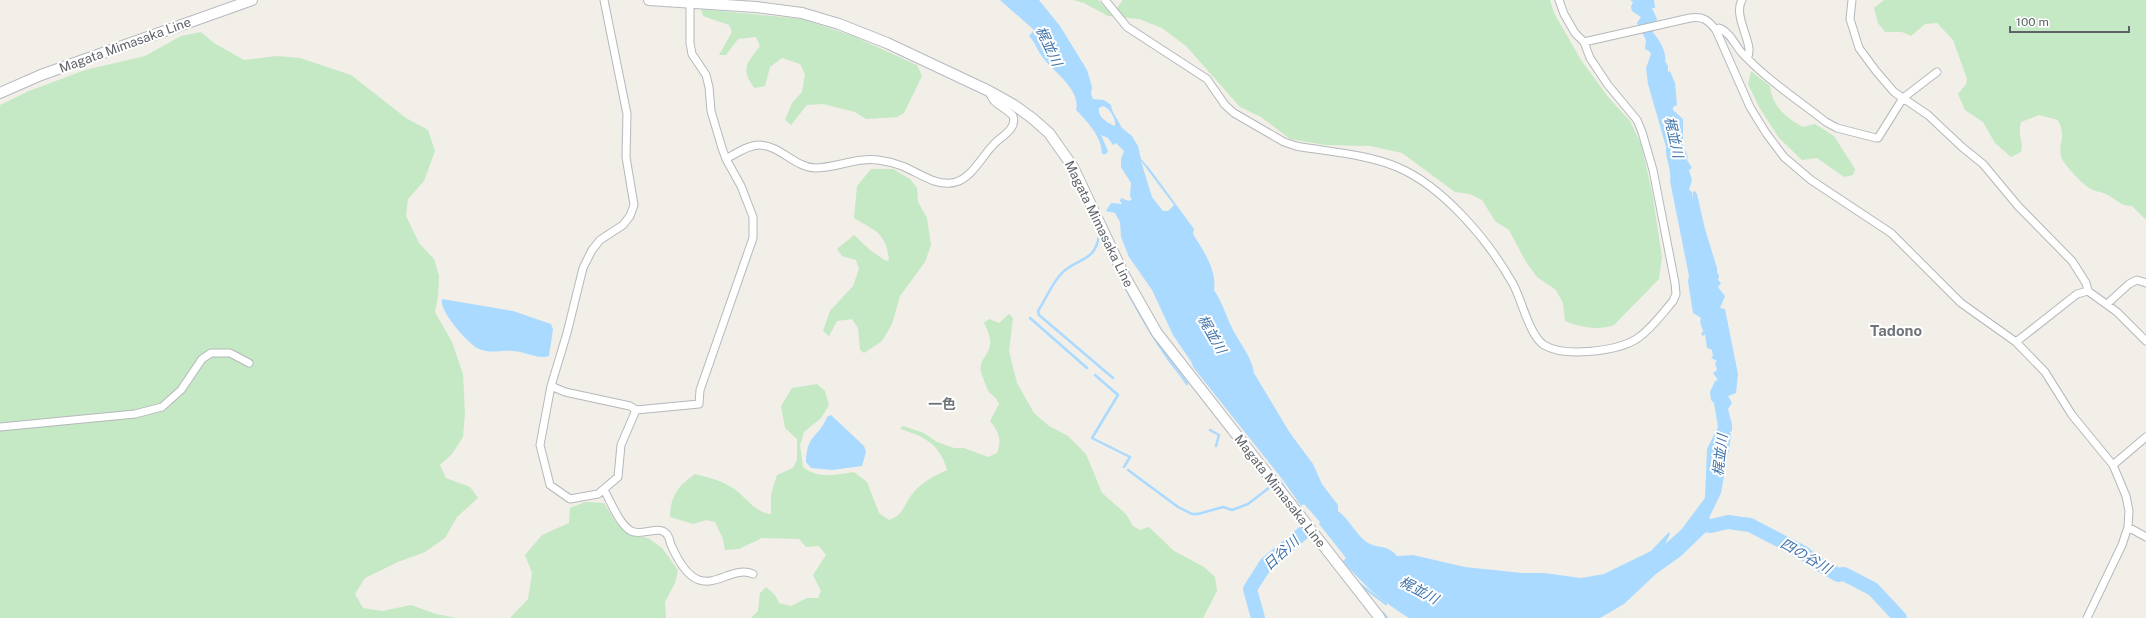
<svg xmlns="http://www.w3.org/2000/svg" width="2146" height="618" viewBox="0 0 2146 618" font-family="'Public Sans','Noto Sans JP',sans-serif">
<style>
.green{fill:#c5e8c5}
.water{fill:#aadaff;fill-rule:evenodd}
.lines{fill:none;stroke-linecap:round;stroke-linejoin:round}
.stream{stroke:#aadaff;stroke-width:2.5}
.river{stroke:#aadaff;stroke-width:14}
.street-casing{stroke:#b5b8bc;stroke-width:9}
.secondary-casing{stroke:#b6babf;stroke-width:12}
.street{stroke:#fff;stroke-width:7}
.secondary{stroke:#fff;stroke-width:10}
.labels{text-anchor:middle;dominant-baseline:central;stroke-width:4;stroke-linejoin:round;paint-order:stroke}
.street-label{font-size:13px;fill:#5f6368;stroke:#fff}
.water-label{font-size:14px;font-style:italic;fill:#4174aa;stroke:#fff}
.neighbourhood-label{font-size:14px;font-weight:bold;fill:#70757a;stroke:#fff}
.quarter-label{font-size:15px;font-weight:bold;fill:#70757a;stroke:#fff}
</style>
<rect width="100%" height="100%" fill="#f1efe8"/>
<!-- green -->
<path class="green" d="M1073,0H1098L1107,9L1117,8L1123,0H1550L1554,13L1581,60L1609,98L1630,121L1641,144L1652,192L1662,257L1659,279L1614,325C1598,331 1580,327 1565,321L1563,303L1556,290L1537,277L1526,262L1509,230L1495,221L1482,200L1470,194L1455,192L1402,153L1370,146L1325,145L1290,139L1261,117L1240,107L1186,46L1162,28L1139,19L1108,16L1084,3Z
M1884,0H2146V220L2132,206C2121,206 2117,200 2108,195C2103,192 2096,192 2091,189C2084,186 2062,163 2061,156C2058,140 2067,139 2058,120L2039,115L2021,122C2017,136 2024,140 2021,152L2011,157L1995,143L1983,122L1965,110L1958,94L1966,84L1967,79L1953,40L1937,23L1925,24L1911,36L1902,32H1885L1878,23L1874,8Z
M701,9L802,19L853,36L917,65L922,76L904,113L897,117L866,119L855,112L823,104L807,105L791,125L785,120L792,103L802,92L805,74L800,64L782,58L770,67L765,86L754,88C740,67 747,64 760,46L756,37L738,39L726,55H719L732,32L729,25L703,16Z
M201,32L214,43L244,60L277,56L300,58L351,75L406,118L428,130L435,151L424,181L408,199L406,216L419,243L434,259L439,276L438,297L435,312L452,342L463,374L465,414L463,437L452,454L440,465L446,478L470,487L478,498L457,517L445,538L425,552L398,562L365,578L355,594L363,608L382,611L411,605L436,614L457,618H0V105L29,91L85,70L145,56L181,36Z
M1751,71L1770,86C1772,106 1786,118 1803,127L1815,124L1834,136L1855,169L1853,175L1844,177L1817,158L1802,160L1779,138L1759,107L1748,84Z
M871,169H893L910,179L917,188L918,202L927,218L931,245L925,262L900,296L892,324L882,341L864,353L860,350L858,328L852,319L837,321L829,336L823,331L830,311L853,286L859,269L856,260L842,256L837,249L854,235L870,250L886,261L889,260C886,232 875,231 854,218L857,186Z
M1009,314L1013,318L1009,351L1017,383L1034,413L1049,426L1068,436L1086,454L1102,493L1126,514L1133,526L1140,530L1149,527L1174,551L1204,567L1215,577L1217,591L1203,618H751L758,611L760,593L766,587L775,595L779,603L791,606L807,598H818L821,591L813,575L826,555L819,546L806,547L799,539L762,538L739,549L725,550L723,539L715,522L706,520L693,524L670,517C670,496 679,485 695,474C708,477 722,481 733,488C746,497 755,513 771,514V494L777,475L793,468L797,460V439L785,428L781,406L792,388L817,384L825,391L829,405L821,418L804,432L800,445L803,467C818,479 836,475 854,472L867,482L879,513L889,520C904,515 904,504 913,493C922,482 936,475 947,470C940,444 924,436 900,429L903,426L924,433L937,442L954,448H964L988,457L997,453C1002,439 999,432 990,421L999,404C997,398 993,396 989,392C986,387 983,377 981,372C977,355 1001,354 984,323L989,319L999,323Z
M585,502L604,503L617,524L631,535L648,538L662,548L678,570L675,583L665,602L666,618H510L528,599L532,573L525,555L542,535L569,523L570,508Z"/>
<!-- water -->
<path class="water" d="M1000,0H1039L1060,26L1087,70L1092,87L1091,94L1093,99L1104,100L1111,105L1112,110L1122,128L1132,136L1138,146L1141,159L1150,169L1194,229L1193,234C1203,250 1217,270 1214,290C1222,302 1225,313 1231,326C1238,341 1252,357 1254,373L1290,433L1313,464L1322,484L1338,505V511C1347,517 1355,532 1364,540C1375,550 1387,543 1397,556L1413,555L1465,567L1522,573H1544L1581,578L1604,574L1651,551L1669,532L1670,534L1665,544L1681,530L1705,498L1707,449L1718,427L1714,403L1711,400L1710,392L1715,381L1718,380L1713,373L1717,370L1715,363L1717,361L1711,358L1713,356L1712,350L1707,348L1705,334L1703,336L1701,334L1703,331L1700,322L1701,318L1693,313L1688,281L1689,276L1670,181C1672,169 1665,159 1666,147L1648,84L1646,68L1651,54L1649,51L1645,49L1646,40L1637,23L1641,17L1632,11L1631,7L1633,2L1630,0H1654L1655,8H1652L1657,19L1653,33C1659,38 1667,53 1665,61L1668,66V72L1670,71L1675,83L1677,105L1673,107V110L1683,119V145L1688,157L1687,160L1692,168L1689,170L1692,180L1689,190L1692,192L1693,200V192L1695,191L1697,194L1705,229L1717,268V272L1719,276L1718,280L1721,283L1718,287L1725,296L1720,308L1725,309L1738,374L1736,393L1726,397L1728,396L1732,403L1728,409L1732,424V431L1730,432L1731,437L1721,493L1709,518L1711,522L1705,533L1681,556L1656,574L1624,604L1600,618H1409C1383,602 1362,584 1343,561L1346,558L1319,524L1320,522L1304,504L1301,506L1283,480L1193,367L1192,363L1173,335L1152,290L1129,257L1121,237L1120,222L1115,213L1106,211L1111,203L1122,204L1120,201L1121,198L1129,201L1132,199L1130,196L1131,183L1121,167V159L1124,151L1116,143L1113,145L1108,138L1101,135L1108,151L1106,154H1102C1102,137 1087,121 1076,110C1081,90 1055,73 1044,59C1037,51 1036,43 1029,36L1034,30ZM1103,106C1110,108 1116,119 1115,126C1108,123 1097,117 1099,108ZM1141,161L1174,205L1168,211H1163L1152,197Z
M442,299L513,311L551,324L553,329L549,356C537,360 525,351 513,351C501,350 491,354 479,349C469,345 438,310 442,299Z
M831,415L864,446L866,452L862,466L832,470L811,468L806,462C807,433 818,439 827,417Z"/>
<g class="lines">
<!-- stream -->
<path class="stream" d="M1099,236C1095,263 1075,258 1061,274C1051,285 1046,299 1038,311L1039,315L1113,378
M1104,244C1122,282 1141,320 1165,354C1172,365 1180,373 1187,384
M1030,318L1087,368
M1095,375L1118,395L1092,438L1130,457L1124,467
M1210,430L1219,435L1216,446
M1128,470L1178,507L1192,514H1198L1223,507L1232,510L1248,504L1270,487
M1280,481L1285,489
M1342,562L1351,574
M1358,583L1386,604
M1383,613L1387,618"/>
<!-- river -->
<path class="river" d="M1698,524L1711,526L1728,522L1750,525L1804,553L1812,560L1838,575L1844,574L1873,589L1900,618
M1258,618L1250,589L1266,564L1303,533"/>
<defs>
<path id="street" d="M604,0L627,114L626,157L634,205L630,216L623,225L600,240L592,250L583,268L567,333L551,386L565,392L630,406L636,410L699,404L700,390L753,238V217L741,186L726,159L722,148L711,111L709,87L706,75L692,54L690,43V0
M1105,0L1127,27L1207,79L1225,105L1234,113L1284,142L1296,146C1329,152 1366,154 1397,167C1443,186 1489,241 1513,284C1522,300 1529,335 1544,345C1565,358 1619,351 1638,338C1651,329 1663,313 1673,301L1676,294L1675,283L1653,170L1642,132L1637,120L1608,85L1590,58L1584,42L1575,33L1564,14L1559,0
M1742,0C1732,17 1756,46 1747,58
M1852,0L1850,19L1859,48L1876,71L1894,92L1928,115L1962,147L1983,164L2018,206L2072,261L2086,283L2088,291
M1716,30L1719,28C1730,32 1735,45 1742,53C1766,79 1798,100 1826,122L1837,128L1876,138H1878L1903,98L1937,72
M1584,42L1690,18C1703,16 1708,20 1716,30L1750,107L1766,133L1784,157L1811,180L1891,233L1961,303L2016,342L2045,372L2072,415L2113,465L2126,496L2129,511L2128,527
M726,159C735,154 748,145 759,145C780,145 794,167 815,168C836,168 857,157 878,160C886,161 894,163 902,166C918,172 937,188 956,182C973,177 983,154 996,142C1004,135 1017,128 1013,116C1004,105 994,107 989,91
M2107,304L2129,284L2137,280L2146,283
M2016,342L2077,294L2088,291L2117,312L2146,341
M551,386L540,445L550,485L570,499L598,494L618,477L621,445L636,410
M0,427L135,414L162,407L181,390L202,359L211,353H230L249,363
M2113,465L2146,437
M604,490C611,502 619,524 631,531C643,537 661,523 668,536C670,539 670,544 672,547C677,558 687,576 699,580C717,586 735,566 753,574
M2087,618L2122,545L2128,527L2146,537"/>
<path id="secondary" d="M649,0L756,7L802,13L839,24L887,43L989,91L1014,105L1032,118L1049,133L1073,167L1124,275L1157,333L1380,618
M0,93L41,75L252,0"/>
</defs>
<!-- street casing -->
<use href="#street" class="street-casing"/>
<!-- secondary casing -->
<use href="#secondary" class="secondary-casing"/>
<!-- street -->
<use href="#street" class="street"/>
<!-- secondary -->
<use href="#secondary" class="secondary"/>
</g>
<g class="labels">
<!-- street labels -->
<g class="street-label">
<text transform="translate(125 45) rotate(-20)">Magata Mimasaka Line</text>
<text transform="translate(1099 224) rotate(64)">Magata Mimasaka Line</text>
<text transform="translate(1280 491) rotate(52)">Magata Mimasaka Line</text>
</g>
<!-- water labels -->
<g class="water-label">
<text transform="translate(1049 46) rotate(65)">梶並川</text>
<text transform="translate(1674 137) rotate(77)">梶並川</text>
<text transform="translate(1212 334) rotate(60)">梶並川</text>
<text transform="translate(1720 455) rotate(-83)">梶並川</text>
<text transform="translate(1281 553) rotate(-43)">日谷川</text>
<text transform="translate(1806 556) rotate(30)">四の谷川</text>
<text transform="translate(1419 590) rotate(28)">梶並川</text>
</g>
<!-- neighbourhood labels -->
<g class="neighbourhood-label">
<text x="942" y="404">一色</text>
</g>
<!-- quarter labels -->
<g class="quarter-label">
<text x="1896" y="330">Tadono</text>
</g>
</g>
<!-- scale -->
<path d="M2010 26v6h119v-6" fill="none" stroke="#5f6368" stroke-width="2"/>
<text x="2016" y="26" font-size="12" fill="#5f6368" stroke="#ffffff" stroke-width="3" paint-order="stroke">100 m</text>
</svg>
